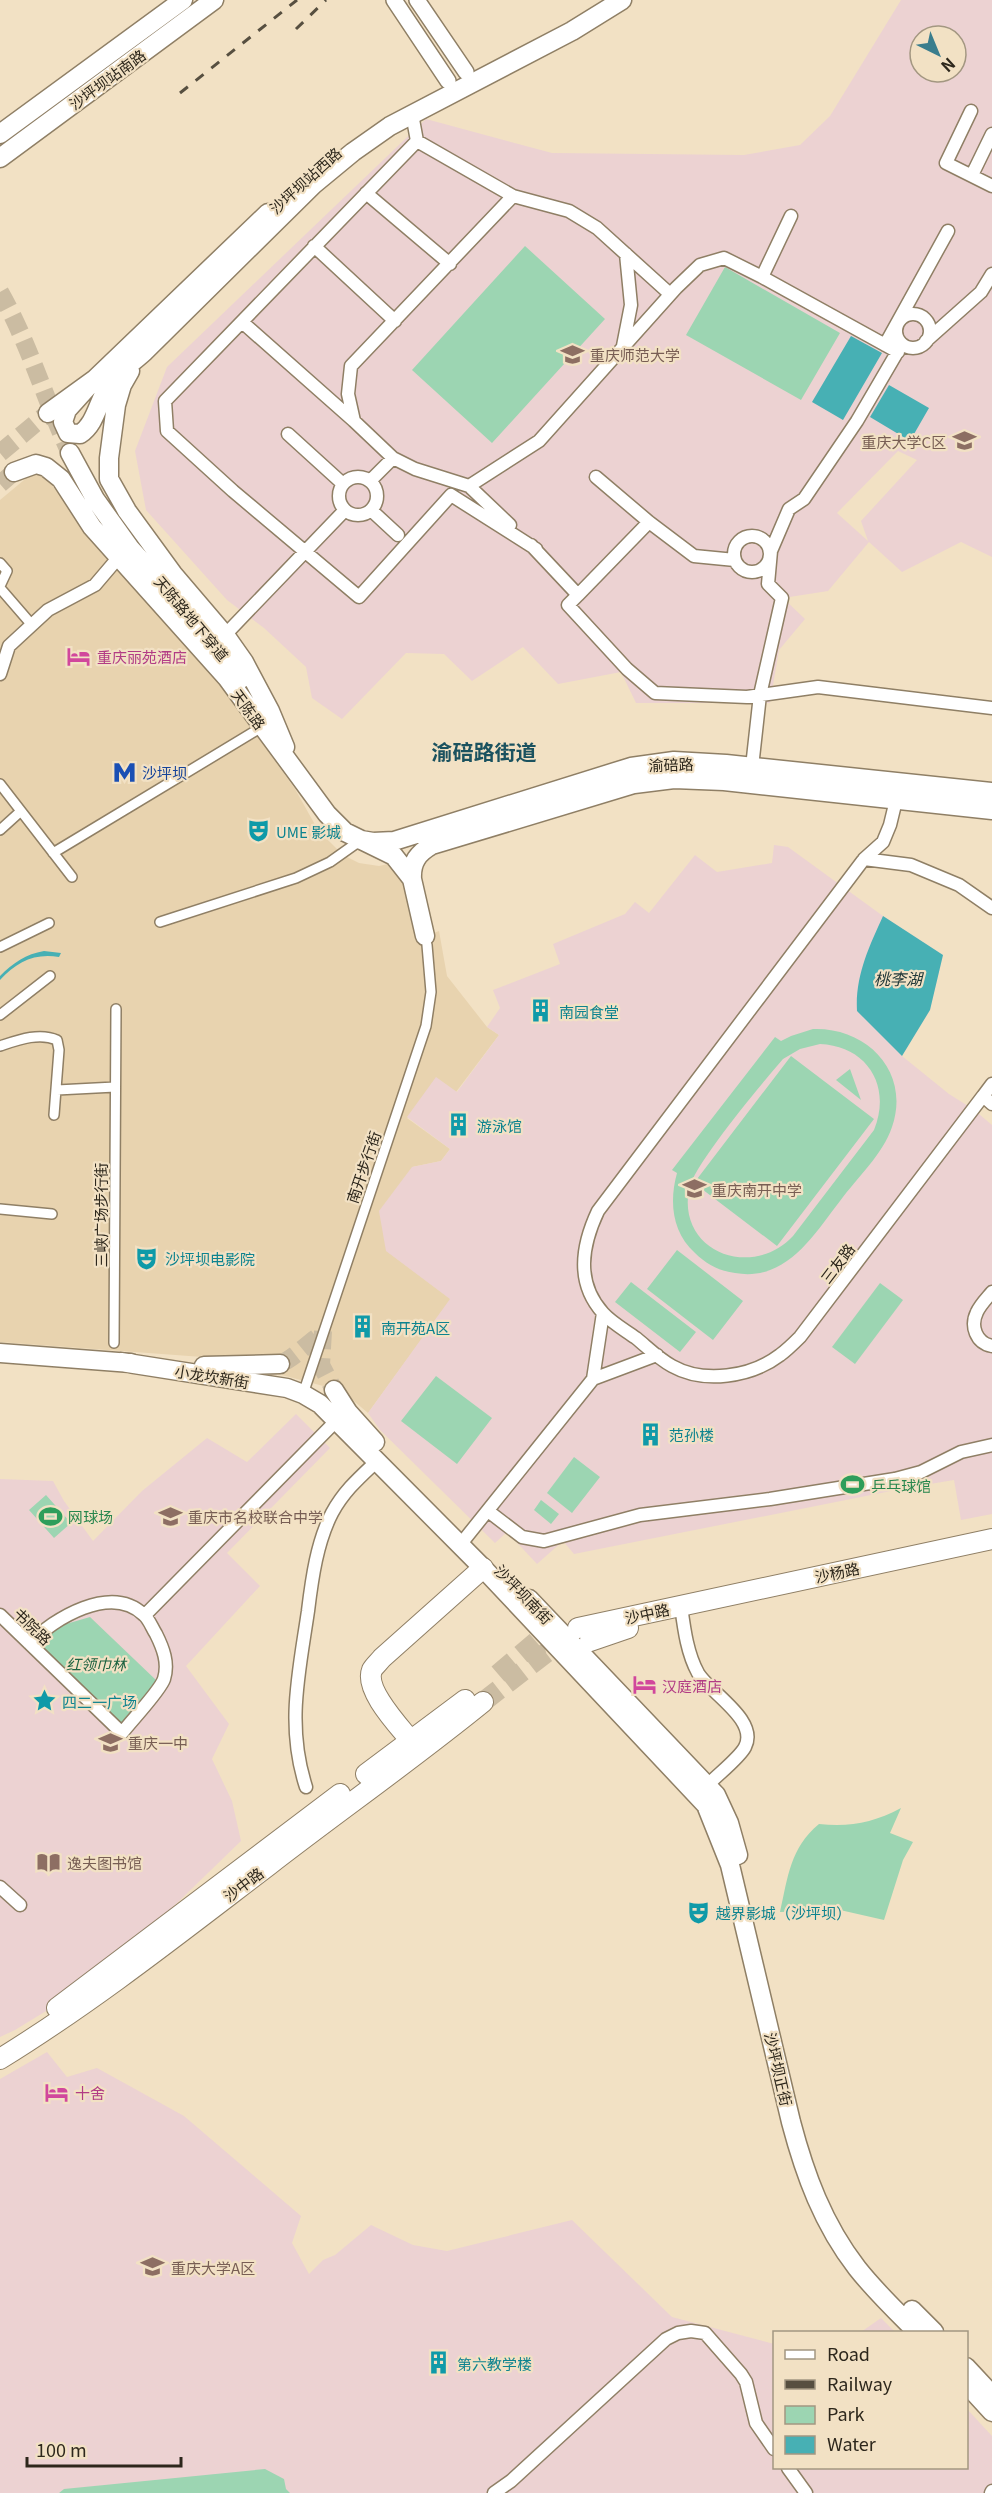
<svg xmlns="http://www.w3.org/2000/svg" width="992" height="2493" viewBox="0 0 992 2493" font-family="Georgia,'Noto Sans SC',serif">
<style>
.built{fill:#e8d3af}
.education{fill:#ecd2d2;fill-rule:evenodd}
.green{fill:#9cd5b2;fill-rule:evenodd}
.water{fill:#47b0b4}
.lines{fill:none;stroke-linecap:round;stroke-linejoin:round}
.secondary-tunnel{stroke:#cbbca2;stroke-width:18;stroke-dasharray:18 9;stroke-linecap:butt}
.primary-tunnel{stroke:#cbbca2;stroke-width:20;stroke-dasharray:20 10;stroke-linecap:butt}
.pedestrian-casing{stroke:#8f7f65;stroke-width:12}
.minor-casing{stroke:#8f7f65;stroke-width:15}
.tertiary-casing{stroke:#8f7f65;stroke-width:18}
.secondary-casing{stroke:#8f7f65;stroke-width:21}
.primary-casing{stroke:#8f7f65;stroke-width:22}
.pedestrian{stroke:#fff;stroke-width:9}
.minor{stroke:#fff;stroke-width:12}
.tertiary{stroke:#fff;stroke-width:15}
.secondary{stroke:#fff;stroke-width:18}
.primary{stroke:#fff;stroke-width:20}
.rail{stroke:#574f40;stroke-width:3;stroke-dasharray:10 10;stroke-linecap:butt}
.labels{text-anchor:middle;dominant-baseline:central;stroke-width:4.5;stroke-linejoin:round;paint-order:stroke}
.street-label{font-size:15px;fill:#2d271c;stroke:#f2e1c4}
.education-label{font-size:15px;fill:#785e54;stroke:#f2e1c4;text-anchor:start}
.hotel-label{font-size:15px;fill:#b23c85;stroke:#f2e1c4;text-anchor:start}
.transit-label{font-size:15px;fill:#164399;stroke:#f2e1c4;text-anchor:start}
.culture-label{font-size:15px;fill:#0d838f;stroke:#f2e1c4;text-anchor:start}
.leisure-label{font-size:15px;fill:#27864d;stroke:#f2e1c4;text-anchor:start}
.park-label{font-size:15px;font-style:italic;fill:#1d6341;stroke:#f2e1c4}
.water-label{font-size:16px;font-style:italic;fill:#21393a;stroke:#f2e1c4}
.district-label{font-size:21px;font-weight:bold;fill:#1b525f;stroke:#f2e1c4}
</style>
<rect width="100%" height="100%" fill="#f2e1c4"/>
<!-- built -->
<path class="built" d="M39,474L50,483L113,563L220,684L295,789L318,830L343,855L359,863L379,866L393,863L402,881L420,938L439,931L447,976L487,1027L499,1035L456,1092L407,1118L450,1149L441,1161L412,1167L451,1299L368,1413L342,1391L282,1375L278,1356L216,1358L0,1342V500L30,475Z"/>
<!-- education -->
<path class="education" d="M901,0H992V557L961,542L902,572L869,542L828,591L783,598L805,619L779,650L770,703H636L621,672L558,684L523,647L472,681L444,654L406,653L342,719L312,698L306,667L264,628L227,600L146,510L135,451L167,367L426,119L552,153L744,155L800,145L830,116ZM920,36H956V72H920ZM898,451L917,460L861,521L868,541L837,513Z
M774,845L788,847L883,916L943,955L930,1010L902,1056L949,1094L973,1109L992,1125V1514L961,1520L954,1480L924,1485L916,1492L908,1484L891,1491L574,1554L563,1541L537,1564L507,1532L495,1543L380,1430L368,1413L450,1299L386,1251L379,1211L412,1167L441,1161L450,1149L407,1117L436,1077L457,1092L499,1035L487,1027L500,1008L493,990L560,964L553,944L625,914L635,902L649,913L695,855L717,872L772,863Z
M296,1414L330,1448L227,1553L260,1586L186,1666L229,1724L212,1759L232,1801L241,1841L145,1934L51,2008L15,2030L0,2037V1479L53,1481L64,1501L93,1541L142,1491L207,1438L247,1462Z
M47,2052L67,2077L97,2068L184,2116L301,2216L292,2243L309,2274L323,2260L335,2255L371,2225L413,2245L447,2251L572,2220L672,2317L774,2344V2468H966L967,2409L992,2436V2493H0V2079Z
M881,2318L895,2332H861Z"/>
<!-- green -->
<path class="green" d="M525,246L605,319L492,443L412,370Z
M725,267L840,333L801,400L686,335Z
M813,1029C867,1027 911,1072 892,1127C883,1154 857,1178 840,1201C813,1236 786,1282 735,1273C719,1271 706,1264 695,1253C672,1232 669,1202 677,1173L672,1170L775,1037L781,1041L791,1036ZM820,1044C867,1046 892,1086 874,1130L793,1236C752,1280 677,1252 689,1189C694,1164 763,1082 783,1059L800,1049Z
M791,1056L874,1119L777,1246L694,1183Z
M850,1069L861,1100L836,1080Z
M677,1250L743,1301L713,1340L647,1289Z
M631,1282L696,1332L680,1352L615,1302Z
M880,1283L903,1300L855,1364L832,1347Z
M436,1376L492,1418L457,1464L401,1421Z
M574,1457L600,1477L572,1513L547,1493Z
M46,1495L71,1523L54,1538L29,1510Z
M541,1500L559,1514L551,1524L534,1510Z
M90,1617L157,1681L122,1728L35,1644L66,1624Z
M901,1808L890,1833L913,1842L903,1860L884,1920L840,1910L780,1912C788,1877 790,1848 819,1824C850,1827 873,1823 901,1808Z
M265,2469L284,2479L286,2489L290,2493H59L64,2489Z"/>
<!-- water -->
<path class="water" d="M851,336L882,353L843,420L812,402Z
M889,385L929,408L910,441L870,417Z
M883,916L943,955L930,1010L902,1056L857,1011C855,976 869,947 883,916Z
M44,951L61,953L59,957C34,953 17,962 0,980V976C13,963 26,954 44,951Z"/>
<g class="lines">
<!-- secondary-tunnel -->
<path class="secondary-tunnel" d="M0,292C29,343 45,400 70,453
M0,453L48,413
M0,484L14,472
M323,1331L321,1365L334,1390
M280,1364C295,1358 307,1343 322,1334"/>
<!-- primary-tunnel -->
<path class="primary-tunnel" d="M498,1674L538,1640L564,1633
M483,1702L546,1653L576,1645"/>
<defs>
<path id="pedestrian" d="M0,563L7,571L0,586
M0,588L32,625
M0,784L72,877
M0,830L21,811
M53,853L262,727
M160,922L296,878L330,862L361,840
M0,947L49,923
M0,1015L50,976
M0,1046C18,1040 39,1032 57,1040L59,1050L54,1115
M57,1090L115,1087
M0,1209L52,1214
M114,1343L116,1009
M303,1394L426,1026L431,992L427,945"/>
<path id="minor" d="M971,111L946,163L992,186
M412,114L417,141
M972,175L992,134
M366,193L450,264
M513,196L417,141L165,401L167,431L233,491L359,597L451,495L536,549
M314,246L395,321
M762,277L791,216
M896 331a17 17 0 1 1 34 0a17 17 0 1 1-34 0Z
M242,322L354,421
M926,341L981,292L992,274
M885,345L948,231
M623,346L631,305L626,254
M288,434L343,484
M393,458L354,421L348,394L351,366L513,196L569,211L597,228L670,294
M596,477L649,522L694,556L735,560
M339 496a19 19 0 1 1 38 0a19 19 0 1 1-38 0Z
M370,481L393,458L415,469L469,486L539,441L676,288L700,265L724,258L762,277L898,352
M469,486L510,525
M371,510L398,535
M734 554a18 18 0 1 1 36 0a18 18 0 1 1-36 0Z
M531,545L578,595L649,522
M578,595L568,605L627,669L655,693L747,697L818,687L992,708
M225,635L345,510
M0,674L9,646L48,610L95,585L118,558
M752,767L760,695L782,598L768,584L771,551L789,509L804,499L857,421L902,344
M898,792L890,825L883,842L864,859L598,1211C582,1245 575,1282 603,1313C612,1323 625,1330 636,1338C647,1347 659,1359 672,1366C704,1384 751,1377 780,1355C787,1350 794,1343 800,1337L983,1096
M864,859L911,865L959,885L992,908
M992,1084L983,1096L992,1104
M992,1292C987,1298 980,1305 977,1312C970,1326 976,1343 992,1346
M593,1379L657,1355
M488,1511L522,1537L544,1541L640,1515L770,1499L895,1479L921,1472L961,1452L992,1445
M460,1545L593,1379L603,1313
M681,1606C684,1628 687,1653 698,1673C710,1693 759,1720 745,1747C739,1759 713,1778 703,1790
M0,1615L122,1733C131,1721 160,1691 164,1679C169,1663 163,1648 156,1634C152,1628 149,1619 144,1615C111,1583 54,1619 29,1643
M145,1615L337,1420
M306,1787C286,1725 299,1673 308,1611C312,1578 317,1542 332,1513C344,1491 359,1478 377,1461
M0,1887L20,1905
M788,2468L806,2493
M494,2493L511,2481L666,2339L678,2333L691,2331L705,2333L741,2374L746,2382L756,2423L774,2449
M991,2493L992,2491"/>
<path id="tertiary" d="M394,0L448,81
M417,0L466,72"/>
<path id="secondary" d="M0,134L183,0
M0,158L214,0
M130,371L122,385L116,405L109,458V479L127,511L173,574L225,635L244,662L270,711L285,747
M95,379L67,410L63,422L68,433L80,434C96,424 98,401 109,385C118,372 132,363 144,352L313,185L353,152L390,126L572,31L622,0
M48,413L95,379L268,213
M70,453L95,499L130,548L216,644L241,679
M14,472L36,464L46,467L61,479L92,527L227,678L327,814L345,832L394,856L412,879
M361,840L373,842L394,841L631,767L674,761L726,764L992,792
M425,936L412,879C411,862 418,853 432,845L634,784L674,779L724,781L992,810
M0,1353L131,1363
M121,1362L287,1388L303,1394L320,1404L483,1568L706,1805L730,1865L791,2122C805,2175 823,2224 857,2268C875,2291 897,2312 917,2332
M204,1366L280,1364
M334,1390L348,1412L375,1442
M529,1599L716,1795L729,1823L738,1855
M912,2310L934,2332
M966,2367L992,2395
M970,2388L992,2412"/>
<path id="primary" d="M578,1628L992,1539
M590,1641L628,1628
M411,1741C399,1726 364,1690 372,1670C374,1666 379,1662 382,1658L483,1568
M366,1774L465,1700
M57,2008L340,1794
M0,2059C94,2001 181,1932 269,1865C340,1810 413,1759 483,1702"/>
</defs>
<!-- pedestrian casing -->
<use href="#pedestrian" class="pedestrian-casing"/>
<!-- minor casing -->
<use href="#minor" class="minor-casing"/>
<!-- tertiary casing -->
<use href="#tertiary" class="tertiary-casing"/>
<!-- secondary casing -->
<use href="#secondary" class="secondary-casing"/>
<!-- primary casing -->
<use href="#primary" class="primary-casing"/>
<!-- pedestrian -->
<use href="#pedestrian" class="pedestrian"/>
<!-- minor -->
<use href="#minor" class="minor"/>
<!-- tertiary -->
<use href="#tertiary" class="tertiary"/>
<!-- secondary -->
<use href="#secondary" class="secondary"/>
<!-- primary -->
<use href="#primary" class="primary"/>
<!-- rail -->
<path class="rail" d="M296,29L326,0
M180,93L297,0"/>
</g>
<!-- icons -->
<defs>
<symbol id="university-bare" viewBox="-9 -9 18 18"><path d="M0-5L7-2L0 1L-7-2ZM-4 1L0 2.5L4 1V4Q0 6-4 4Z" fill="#8d6e63" stroke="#f2e1c4" stroke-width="2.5" paint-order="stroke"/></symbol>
<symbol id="hotel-bare" viewBox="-9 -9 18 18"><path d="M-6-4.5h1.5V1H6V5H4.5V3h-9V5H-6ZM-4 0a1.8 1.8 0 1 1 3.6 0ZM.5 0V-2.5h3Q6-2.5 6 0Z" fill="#d1479c" stroke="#f2e1c4" stroke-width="2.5" paint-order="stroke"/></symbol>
<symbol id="metro-bare" viewBox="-9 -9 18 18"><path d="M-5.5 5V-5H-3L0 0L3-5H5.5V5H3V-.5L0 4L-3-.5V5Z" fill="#1a4fb4" stroke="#f2e1c4" stroke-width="2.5" paint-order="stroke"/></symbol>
<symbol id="theatre-bare" viewBox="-9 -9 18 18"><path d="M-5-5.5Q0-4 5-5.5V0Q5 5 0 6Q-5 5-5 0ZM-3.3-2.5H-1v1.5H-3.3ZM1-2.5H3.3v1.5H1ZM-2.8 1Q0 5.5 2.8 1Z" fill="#0f9aa8" stroke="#f2e1c4" stroke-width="2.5" paint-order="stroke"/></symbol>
<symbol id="building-bare" viewBox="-9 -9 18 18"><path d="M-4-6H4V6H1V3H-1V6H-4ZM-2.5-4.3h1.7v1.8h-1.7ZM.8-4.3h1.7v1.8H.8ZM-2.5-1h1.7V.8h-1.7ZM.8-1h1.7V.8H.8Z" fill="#0f9aa8" stroke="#f2e1c4" stroke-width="2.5" paint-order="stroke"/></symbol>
<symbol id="school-bare" viewBox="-9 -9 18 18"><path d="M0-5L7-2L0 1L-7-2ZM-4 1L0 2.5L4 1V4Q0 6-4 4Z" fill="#8d6e63" stroke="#f2e1c4" stroke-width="2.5" paint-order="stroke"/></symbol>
<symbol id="stadium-bare" viewBox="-9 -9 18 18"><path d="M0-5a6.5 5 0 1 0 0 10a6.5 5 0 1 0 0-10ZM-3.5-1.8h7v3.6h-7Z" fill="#2e9e5b" stroke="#f2e1c4" stroke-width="2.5" paint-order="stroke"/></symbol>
<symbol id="sight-bare" viewBox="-9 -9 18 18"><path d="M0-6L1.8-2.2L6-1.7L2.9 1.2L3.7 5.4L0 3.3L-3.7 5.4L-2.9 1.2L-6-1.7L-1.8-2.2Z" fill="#0f9aa8" stroke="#f2e1c4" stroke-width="2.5" paint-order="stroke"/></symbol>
<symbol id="library-bare" viewBox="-9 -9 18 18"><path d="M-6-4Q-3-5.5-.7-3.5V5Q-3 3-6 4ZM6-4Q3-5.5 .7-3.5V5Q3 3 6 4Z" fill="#8d6e63" stroke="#f2e1c4" stroke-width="2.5" paint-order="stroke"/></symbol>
</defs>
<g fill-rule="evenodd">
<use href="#university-bare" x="556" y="338" width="33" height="33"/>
<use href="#university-bare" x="948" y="424" width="33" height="33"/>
<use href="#hotel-bare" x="62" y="640" width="33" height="33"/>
<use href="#metro-bare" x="108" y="756" width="33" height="33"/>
<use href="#theatre-bare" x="242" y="814" width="33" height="33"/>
<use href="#building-bare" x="524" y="994" width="33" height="33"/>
<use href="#building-bare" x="442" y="1108" width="33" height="33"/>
<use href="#school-bare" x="678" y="1172" width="33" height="33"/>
<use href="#theatre-bare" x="130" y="1242" width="33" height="33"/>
<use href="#building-bare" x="346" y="1310" width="33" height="33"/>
<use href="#building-bare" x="634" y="1418" width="33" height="33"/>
<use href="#stadium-bare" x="836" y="1468" width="33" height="33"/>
<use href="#stadium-bare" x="34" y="1500" width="33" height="33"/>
<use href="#school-bare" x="154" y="1500" width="33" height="33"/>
<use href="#hotel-bare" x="628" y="1668" width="33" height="33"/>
<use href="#sight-bare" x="28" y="1684" width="33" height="33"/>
<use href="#school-bare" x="94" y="1726" width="33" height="33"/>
<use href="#library-bare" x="32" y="1846" width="33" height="33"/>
<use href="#theatre-bare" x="682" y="1896" width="33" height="33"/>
<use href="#hotel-bare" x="40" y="2076" width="33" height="33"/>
<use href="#university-bare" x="136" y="2250" width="33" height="33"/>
<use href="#building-bare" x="422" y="2346" width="33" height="33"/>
</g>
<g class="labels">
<!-- street labels -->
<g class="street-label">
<text transform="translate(107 79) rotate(-36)">沙坪坝站南路</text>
<text transform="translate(305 180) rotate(-42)">沙坪坝站西路</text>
<text transform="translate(192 618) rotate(50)">天陈路地下穿道</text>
<text transform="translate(249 709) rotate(54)">天陈路</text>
<text transform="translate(671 764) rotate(-2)">渝碚路</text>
<text transform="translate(363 1167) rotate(-71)">南开步行街</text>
<text transform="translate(100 1215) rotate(-90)">三峡广场步行街</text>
<text transform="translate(837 1263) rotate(-53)">三友路</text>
<text transform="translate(212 1376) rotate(9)">小龙坎新街</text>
<text transform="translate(837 1572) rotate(-12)">沙杨路</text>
<text transform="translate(524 1594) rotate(46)">沙坪坝南街</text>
<text transform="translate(647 1613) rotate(-12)">沙中路</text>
<text transform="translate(33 1626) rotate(44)">书院路</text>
<text transform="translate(243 1884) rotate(-37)">沙中路</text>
<text transform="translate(779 2069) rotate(77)">沙坪坝正街</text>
</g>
<!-- education labels -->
<g class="education-label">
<text x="590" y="354">重庆师范大学</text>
<text x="946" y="441" text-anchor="end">重庆大学C区</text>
<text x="712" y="1189">重庆南开中学</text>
<text x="188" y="1516">重庆市名校联合中学</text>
<text x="128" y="1742">重庆一中</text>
<text x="67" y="1862">逸夫图书馆</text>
<text x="171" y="2267">重庆大学A区</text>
</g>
<!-- hotel labels -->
<g class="hotel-label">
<text x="97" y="656">重庆丽苑酒店</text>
<text x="662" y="1685">汉庭酒店</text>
<text x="75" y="2092">十舍</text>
</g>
<!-- transit labels -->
<g class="transit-label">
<text x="142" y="772">沙坪坝</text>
</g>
<!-- culture labels -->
<g class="culture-label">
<text x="276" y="831">UME 影城</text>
<text x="559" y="1011">南园食堂</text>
<text x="477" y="1125">游泳馆</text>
<text x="165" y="1258">沙坪坝电影院</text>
<text x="381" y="1327">南开苑A区</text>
<text x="669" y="1434">范孙楼</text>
<text x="62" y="1701">四二一广场</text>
<text x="716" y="1912">越界影城（沙坪坝）</text>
<text x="457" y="2363">第六教学楼</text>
</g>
<!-- leisure labels -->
<g class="leisure-label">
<text x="871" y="1485">乒乓球馆</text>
<text x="68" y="1516">网球场</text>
</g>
<!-- park labels -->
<g class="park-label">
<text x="96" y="1663">红领巾林</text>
</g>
<!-- water labels -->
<g class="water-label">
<text x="898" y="978">桃李湖</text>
</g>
<!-- district labels -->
<g class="district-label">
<text x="484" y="751">渝碚路街道</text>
</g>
</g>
<!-- legend -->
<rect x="773" y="2331" width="195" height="138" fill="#f2e1c4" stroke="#a39781" stroke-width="1.5"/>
<rect x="785" y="2350" width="30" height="9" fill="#ffffff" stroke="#a39781" stroke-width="1.5"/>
<text x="827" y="2361" font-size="18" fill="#2d271c">Road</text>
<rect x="785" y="2380" width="30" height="9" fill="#574f40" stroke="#a39781" stroke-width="1.5"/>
<text x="827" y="2391" font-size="18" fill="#2d271c">Railway</text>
<rect x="785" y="2406" width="30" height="18" fill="#9cd5b2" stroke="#a39781" stroke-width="1.5"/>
<text x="827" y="2421" font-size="18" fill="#2d271c">Park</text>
<rect x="785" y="2436" width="30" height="18" fill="#47b0b4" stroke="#a39781" stroke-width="1.5"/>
<text x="827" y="2451" font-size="18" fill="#2d271c">Water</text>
<!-- north arrow -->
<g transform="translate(938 54) rotate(137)"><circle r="28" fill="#f2e1c4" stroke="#a39781" stroke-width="1.5"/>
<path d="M0-4.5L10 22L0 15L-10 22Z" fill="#3a7d8d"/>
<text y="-9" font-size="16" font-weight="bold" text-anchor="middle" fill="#2d271c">N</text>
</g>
<!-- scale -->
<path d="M27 2457v9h154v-9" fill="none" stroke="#2d271c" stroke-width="3"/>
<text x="36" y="2457" font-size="18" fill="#2d271c" stroke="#f2e1c4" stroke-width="4.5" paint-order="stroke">100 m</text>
</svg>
